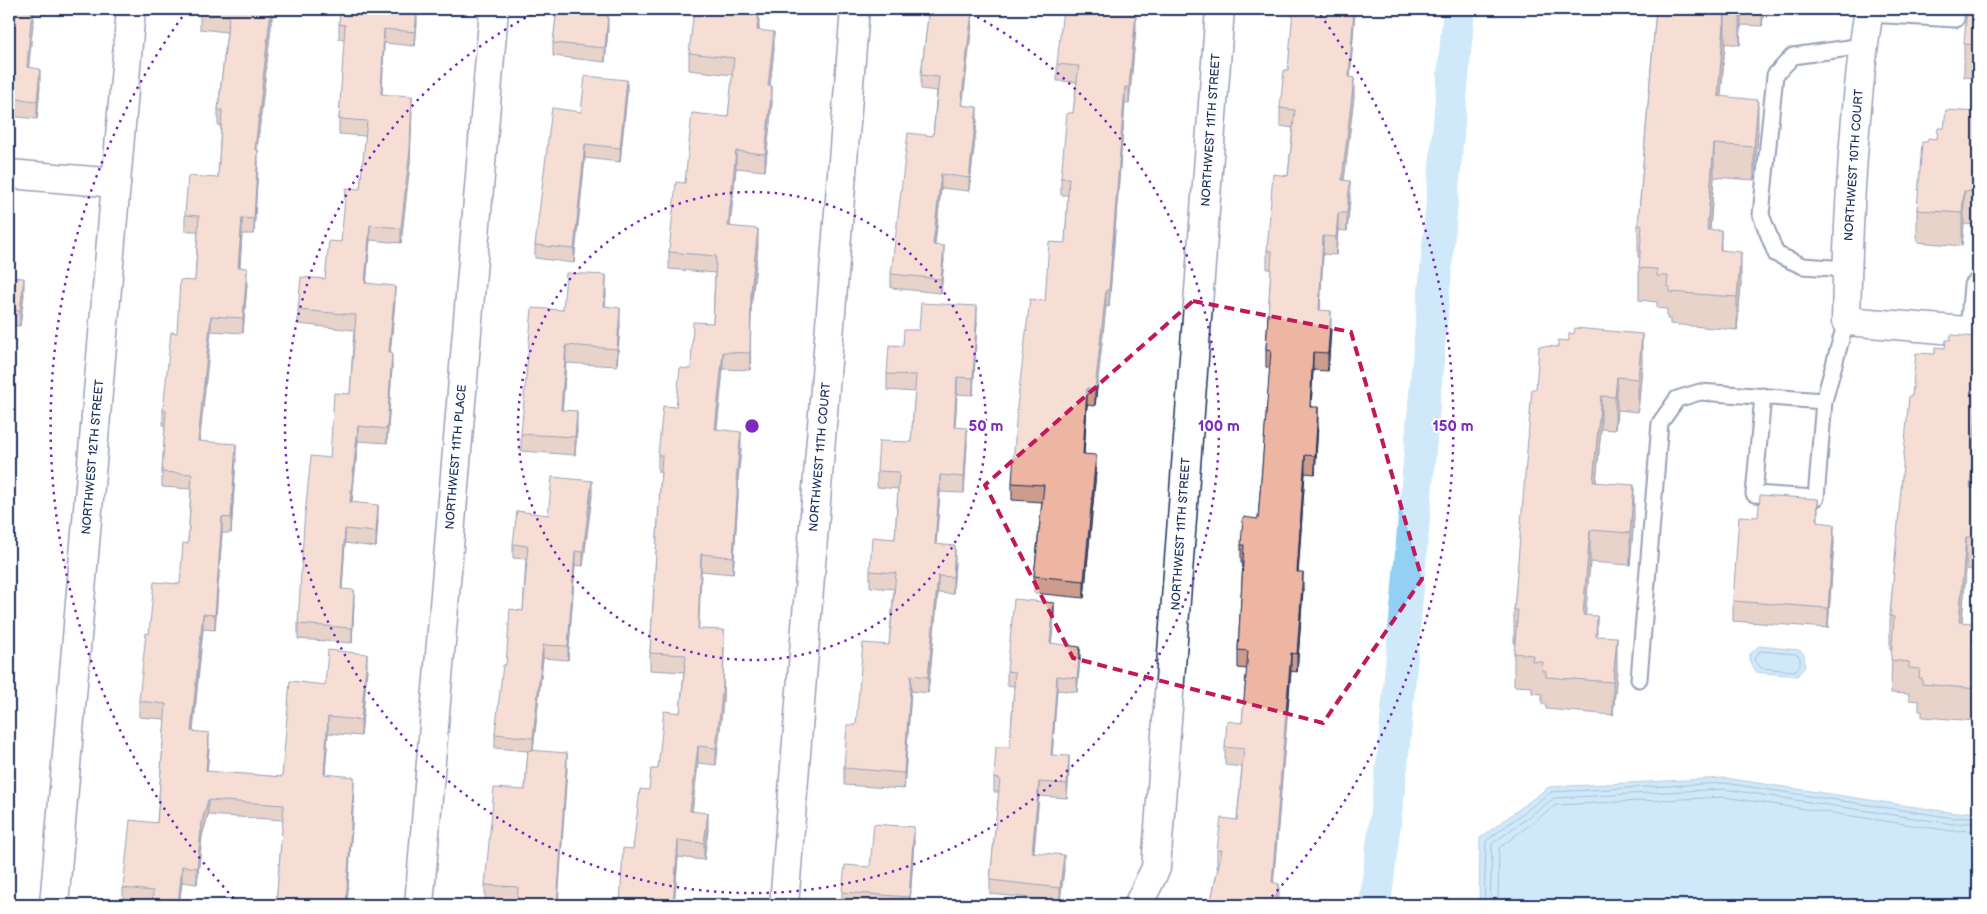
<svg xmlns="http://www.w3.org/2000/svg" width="1987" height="914" viewBox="0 0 1987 914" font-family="'Balsamiq Sans',sans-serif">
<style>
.water{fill:#94cff4;stroke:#648fb8}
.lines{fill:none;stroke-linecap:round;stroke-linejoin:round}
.shore{stroke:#4b6f9a;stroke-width:1}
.canal{stroke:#94cff4;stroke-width:32}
.service-casing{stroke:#1b2f5e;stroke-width:19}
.minor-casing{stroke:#1b2f5e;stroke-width:31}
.tertiary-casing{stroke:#1b2f5e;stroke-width:31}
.service{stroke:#fff;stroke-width:15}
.minor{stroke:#fff;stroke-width:28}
.tertiary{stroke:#fff;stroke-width:28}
.wall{fill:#cc9d8c;stroke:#1b2f5e}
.shaded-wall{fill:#a67f72;stroke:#1b2f5e}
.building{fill:#edb6a3;stroke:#1b2f5e}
.marked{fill:none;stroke:#c2185b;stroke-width:4;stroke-dasharray:10 6;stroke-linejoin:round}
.ring{fill:none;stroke:#7b2cbf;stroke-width:2.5;stroke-dasharray:2.5 5}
.labels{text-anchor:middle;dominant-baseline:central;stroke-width:4;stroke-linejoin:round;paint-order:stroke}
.street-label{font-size:12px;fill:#1b2f5e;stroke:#fff}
.centre{fill:#7b2cbf;stroke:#fff;stroke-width:2.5}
.ring-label{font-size:15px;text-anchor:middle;font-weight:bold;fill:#7b2cbf;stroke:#fff;stroke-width:4;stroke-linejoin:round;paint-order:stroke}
</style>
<rect width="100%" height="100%" fill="#fff"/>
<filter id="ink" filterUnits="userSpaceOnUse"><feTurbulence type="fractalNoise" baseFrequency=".02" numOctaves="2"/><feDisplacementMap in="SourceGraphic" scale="10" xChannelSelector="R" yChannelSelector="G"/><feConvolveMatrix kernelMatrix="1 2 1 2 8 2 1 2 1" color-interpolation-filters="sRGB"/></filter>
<g filter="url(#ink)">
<!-- water -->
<path class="water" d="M1759,646L1799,650L1804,654L1805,667L1797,676L1756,672L1749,660L1750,654Z
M1725,778L1955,813L1978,811V905H1479L1480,838L1549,787Z"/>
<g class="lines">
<!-- shore -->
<path class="shore" d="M1760,651L1796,654L1800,657V665L1795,671L1761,668L1754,660Z
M1484,905L1486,841L1551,792L1724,783L1954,818L1978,816
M1490,905L1492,844L1554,798L1724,789L1953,824L1978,822
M1498,905L1499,848L1556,805L1724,797L1952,831L1978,830"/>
<!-- canal -->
<path class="canal" d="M1375,905L1393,756L1459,9"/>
<defs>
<path id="service" d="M1869,14L1956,19L1957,9
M1847,269L1803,266L1776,254L1761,215L1775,75L1793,56L1863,46
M1968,332L1972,285L1978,280
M1763,396L1754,494L1816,498L1824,401
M1639,679L1660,423L1677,399L1700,392L1824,401L1846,321"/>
<path id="minor" d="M1869,9C1853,111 1848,217 1846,321L1978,332
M54,905L116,183
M419,905L494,9
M784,905L855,9
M1138,905L1156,868L1220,9"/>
<path id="tertiary" d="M9,174L116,183L131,9"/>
</defs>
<!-- service casing -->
<use href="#service" class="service-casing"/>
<!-- minor casing -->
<use href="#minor" class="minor-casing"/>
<!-- tertiary casing -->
<use href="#tertiary" class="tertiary-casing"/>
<!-- service -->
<use href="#service" class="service"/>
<!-- minor -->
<use href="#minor" class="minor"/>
<!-- tertiary -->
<use href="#tertiary" class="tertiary"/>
</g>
<!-- wall -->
<path class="wall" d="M9,9H47V14L34,13L28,67L40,86L37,119L9,116Z
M273,9L257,149L258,165L254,234H242L240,268L247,284L243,333L211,331L199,441L236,459L231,533H222L215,630L203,629L193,732L209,748L207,772L282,777L325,685L367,669L361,736L328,733L325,774L354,792L347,905H276L283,820L208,815L202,836L197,884L182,882L179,905H143L123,903V888L157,823L165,719L139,717V701L149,634L180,584L188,544L191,489L162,487V472L165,426H163V411L177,333L195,281L198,231H185V215L218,178L221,126L218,125V110L227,32L200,29V13Z
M557,9H597L596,14L608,29L605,62L553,56V43Z
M929,9H969L972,24L962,105L977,121L969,191L941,188L935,245L944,259L941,293L891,288V274L933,136L937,91L921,89V75Z
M1355,9L1350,77L1354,96L1344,180L1350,199L1347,231L1338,230L1336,255L1323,254L1320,310L1331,329L1328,371L1313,370L1311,407L1318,425L1315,474L1305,473L1298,572L1303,590L1297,672L1291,671L1273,882L1279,902L1278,905H1210L1218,868H1217V850L1237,820L1242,767L1225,765V747L1242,723L1247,669L1238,668V650L1243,563H1241V545L1258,519L1270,368L1266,367V349L1271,269H1267V251L1288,176L1293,128L1280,126V108L1288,70Z
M1656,9H1764L1762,26L1741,25L1740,45L1725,43L1721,97L1758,132L1754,180L1714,177L1710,230L1741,285L1737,330L1670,324V319H1667V309L1657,308V302L1639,300V268L1640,257H1638V225Z
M1978,9V78L1964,77V44Z
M1128,11L1136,28L1129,104L1125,103L1109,307L1106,306L1095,406L1087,405L1084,454L1096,472L1084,598L1034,593V576L1042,502L1012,500V483L1045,301L1065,243L1068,195H1061V178L1073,113L1077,82L1057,81V64Z
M417,23L415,46L384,43L382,95L412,111L410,163L401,243L370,240L366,283L395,301L390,352L392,367L387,443L358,441L352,502L378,520L376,547L345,543L342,589L354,604L352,643L298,639V624L330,458L350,394L354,330L298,324V310L325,279L341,242L360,189L366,136L339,134V119L345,39H339V24Z
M759,26V30L774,49L770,86L772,103L765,171L736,168L730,226L758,246L751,308L750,370L723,369L717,429L741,449L738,480V497L733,574L701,571L698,629L724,647L723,701L716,765L698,763L692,812L708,830L704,860L678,857L674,905H620L633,849L649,790L658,769L680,713L684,672L650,670V653L661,472H658V455L691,369L713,323L715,273L669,269V252L685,183L728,117L733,75L689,70V53Z
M627,94L620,162L585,158L574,263L535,258V245L581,112Z
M1978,112V225L1964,224L1962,246L1917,242V210L1927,142L1937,139Z
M9,277L24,294L20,326L9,325Z
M606,293L605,307L620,325L617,366L566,363L562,410L577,429L575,455L521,451V434L563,310Z
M977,322L973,395L957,394L955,427L967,444L964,493L940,492L936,544L955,562L953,594L938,593L928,693L911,691L904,789L844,785V768L856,725L889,645L894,589L870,587V571L895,539L898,489L877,487V471L911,442L915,392L887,390V374L903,346L919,330Z
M1978,337V436H1977L1973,489H1978V570L1966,569L1962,622L1974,643H1978V721L1922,717V711H1919V701L1909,700V694L1891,693L1892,649H1890V616L1912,396L1935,354L1945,348L1950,340Z
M1642,366L1638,412L1617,410L1615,430L1601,429L1596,482L1634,517L1630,565L1590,562L1585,615L1617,670L1613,715L1546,709V704H1542V694L1532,693V687L1514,686V653L1515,643L1514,642V610L1536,389Z
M592,495L583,566L575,565L568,660L543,658L533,750L567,770L517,904L485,902V885L525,790L528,751L495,748V734L506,665L523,611L526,559L513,558V544L548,515Z
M1818,522L1834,543L1828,628L1733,621V601Z
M1054,617L1051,644L1080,660L1077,692L1057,690L1052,755L1069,770L1067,798L1039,796L1034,852L1064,869L1060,901L990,894V880L999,792H994V778L1010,747L1014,686L1007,685V671Z
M914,841L910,905H842V892L870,867Z"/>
<!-- shaded-wall -->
<path class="shaded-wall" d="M32,9H34V13L27,85V67Z
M271,9H273L255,165V149Z
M417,9V23L415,46V32Z
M759,9V26L757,47V30Z
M1354,9H1355L1349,95V77Z
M1740,9H1741V25L1740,45Z
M1762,9H1764L1762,26Z
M972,10V24L961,119V105Z
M1725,11V43L1718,129V96Z
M1136,12V28L1129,104V87Z
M608,15V29L605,62V48Z
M384,29V43L381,109V94Z
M774,32V49L768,103V86Z
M40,69V86L37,119V101Z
M1354,78V96L1342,198V180Z
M627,80V94L620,162V148Z
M772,86V103L765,171V154Z
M1125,87V103L1109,307V290Z
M412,96L410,163L401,243V228Z
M1758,100V132L1754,180V147Z
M977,107V121L969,191V178Z
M585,144V158L574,263V249Z
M1714,144V177L1707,262V230Z
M258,150V165L254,234V219Z
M736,151V168L728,243V226Z
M941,174V188L933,258V245Z
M1350,181V199L1347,231V213Z
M1964,191V224L1962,246V213Z
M1338,213V230L1336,255V237Z
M242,218V234L238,283V267Z
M370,225V240L365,298V283Z
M758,229V246L751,308L750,370L751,291Z
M1721,230V263L1720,250Z
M1323,236V254L1319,328V310Z
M944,246V259L941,293V279Z
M1741,252V285L1737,330V297Z
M247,268V284L243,333V318Z
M606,275V293L604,324V306Z
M24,278V294L20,326V311Z
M395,286V301L389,367V352Z
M1106,290V306L1095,406V389Z
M977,306V322L973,395V378Z
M620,308V325L617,366V349Z
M1331,311V329L1328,371V353Z
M211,316V331L198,457V441Z
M1642,334V366L1638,412V379Z
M566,345V363L561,428V410Z
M392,352V367L387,443V429Z
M723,352V369L715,446V429Z
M1313,352V370L1310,425V407Z
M957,377V394L954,444V427Z
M1617,377V410L1615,430V397Z
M1087,388V405L1083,470V454Z
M1601,396V429L1593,514V482Z
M1977,403V436L1970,521V488Z
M1318,407V425L1315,474V456Z
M577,411V429L575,455V437Z
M358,426V441L350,517V502Z
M967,428V444L964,493V477Z
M741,432V449L736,496V480Z
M236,444V459L231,533V518Z
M1096,455V472L1084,598V581Z
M1305,455V473L1297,590V572Z
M940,475V492L935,560V544Z
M738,480V497L733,574V557Z
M592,481V495L583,566V552Z
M1634,485V517L1630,565V533Z
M1818,499V519L1817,542V522Z
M378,505V520L376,547V532Z
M222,517V533L215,630V615Z
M1834,524V543L1828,628V608Z
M345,529V543L341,604V589Z
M1590,530V562L1583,647V615Z
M1966,537V569L1959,654V622Z
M955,546V562L953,594V577Z
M575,551V565L568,660V646Z
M701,554V571L698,646V629Z
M1303,572V590L1297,672V654Z
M938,576V593L928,693V677Z
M354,590V604L352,643V628Z
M1054,603V617L1050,657V643Z
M203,614V629L191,747V731Z
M1597,616V648L1596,636Z
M1974,623V655L1972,642Z
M724,630L723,701L716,765V748Z
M1617,637V670L1613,715V682Z
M543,645V658L533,751V738Z
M1080,647V660L1077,692V678Z
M1291,653V671L1272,900V882Z
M367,654V669L361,736V720Z
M911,675V691L904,789V773Z
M1057,676V690L1051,769V755Z
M328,717V733L324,790V774Z
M209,733V748L206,787V771Z
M698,746V763L690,828V811Z
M567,753V770L558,905H557Z
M1069,756V770L1067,798V784Z
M354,777V792L347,905H346Z
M1039,782V796L1032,866V852Z
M208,800V815L202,836L197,884V868L202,821Z
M708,813V830L704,860V843Z
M914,827V841L909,905V897Z
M678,840V857L674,905H673Z
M1064,855V869L1060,901V888Z
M182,866V882L179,905H178Z
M1279,884V902L1278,905H1274Z"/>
<!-- building -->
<path class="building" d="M9,9H32L27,67L40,69L37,101L9,98Z
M201,9H271L255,149L258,150L254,219L242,218L238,267L247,268L243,318L211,316L198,441L236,444L231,518L222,517L215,615L203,614L191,731L209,733L206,771L282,777L290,681L325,685L328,650L367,654L361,720L328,717L324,774L354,777L346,905L317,904V905H276L284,805L208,800L202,821L197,868L182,866L178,905H152L153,891L123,888L130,820L157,823L166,704L139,701L146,633L149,634L154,582L180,584L183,543L188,544L192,474L162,472L166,411H163L171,332L177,333L180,280L195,281L199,216L185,215L188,176L218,178L222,110H218L229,16L200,13Z
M340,9H417L415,32L384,29L381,94L412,96L410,149L401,228L370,225L365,283L395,286L389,352H392L387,429L358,426L350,502L378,505L376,532L345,529L341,589L354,590L352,628L298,624L304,524L311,456L330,458L334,393L350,394L356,315L298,310L301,277L325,279L329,241L341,242L346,188L360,189L367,121L339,119L345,25L339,24Z
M557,9H596L595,14L608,15L605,48L553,43Z
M694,9H759L757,30L774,32L768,86H772L765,154L736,151L728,226L758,229L751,291L750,353L723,352L715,429L741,432L736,480H738L733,557L701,554L698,629L724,630L723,684L716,748L698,746L690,811L708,813L704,843L678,840L673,905H620L623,848L633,849L640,789L649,790L651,769H658L664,711L680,713L686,655L650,653L662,455H658L663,406L676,407L680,368L691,369L693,322L713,323L716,256L669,252L676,182L685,183L692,113L728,117L734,58L689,53Z
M929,9H968V10H972L961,105L977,107L969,178L941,174L933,245L944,246L941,279L891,274L908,133L933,136L939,77L921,75Z
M1063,9H1127V11L1136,12L1129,87H1125L1109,290H1106L1095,389L1087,388L1083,454L1096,455L1084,581L1034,576L1044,485L1012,483L1017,407L1030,299L1045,301L1049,242L1065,243L1069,178H1061L1067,113H1073L1079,66L1057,64Z
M1293,9H1354L1349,77L1354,78L1342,180L1350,181L1347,213H1338L1336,237L1323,236L1319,310L1331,311L1328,353L1313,352L1310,407H1318L1315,456L1305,455L1297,572H1303L1297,654L1291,653L1272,882L1279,884L1274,905H1210L1222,850H1217L1221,818L1237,820L1244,749L1225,747L1227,721L1242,723L1248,651L1238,650L1244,545H1241L1243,517L1258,519L1271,350L1266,349L1272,251H1267L1273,174L1288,176L1295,110L1280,108L1284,70H1288Z
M1656,9H1740V12L1725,11L1718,96L1758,100L1754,147L1714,144L1707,230H1721L1720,250L1741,252L1737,297L1670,292V287L1667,286L1668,276H1657V269L1639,268L1642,225H1638Z
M1967,9H1978V45L1964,44Z
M585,76L627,80L620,148L585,144L574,249L535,245L552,108L581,112Z
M1946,110L1978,112V192L1964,191L1962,213L1917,210L1922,142H1927L1928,138L1937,139L1938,128H1944Z
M566,273L606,275L604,306L620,308L617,349L566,345L561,410L577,411L575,437L521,434L532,308L563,310Z
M9,277L24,278L20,311L9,310Z
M921,303L977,306L973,378L957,377L954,427L967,428L964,477L940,475L935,544L955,546L953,577L938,576L928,677L911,675L904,773L844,768L847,725H856L863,643L889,645L896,573L870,571L872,537L895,539L899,472L877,471L879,441L911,442L916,375L887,374L889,345L903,346L904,330H919Z
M1575,328L1642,334L1638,379L1617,377L1615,397L1601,396L1593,482L1634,485L1630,533L1590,530L1583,615L1597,616L1596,636L1617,637L1613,682L1546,677V671H1542L1543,662L1532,661L1533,655L1514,653L1518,610H1514L1532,389H1536L1539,346L1558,347V340L1569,341V333L1574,334Z
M1951,335L1978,337V403H1977L1970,488L1978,489V538L1966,537L1959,622L1974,623L1972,642L1978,643V689L1922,684V678H1919L1920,669L1909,668V662L1891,660L1894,617L1890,616L1909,396H1912L1916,353L1935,354V347L1945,348L1946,340H1950Z
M552,477L592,481L583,552L575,551L568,646L543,645L533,738L495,734L503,665H506L510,609L523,611L528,546L513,544L517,511L548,515Z
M1760,495L1818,499L1817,522L1834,524L1828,608L1733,601L1739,516L1758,517Z
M1014,599L1054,603L1050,643L1080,647L1077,678L1057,676L1051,755L1069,756L1067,784L1039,782L1032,852L1064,855L1060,888L990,880L1000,779L994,778L996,747H1010L1015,672L1007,671Z
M528,750L567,753L557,905H517L518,887L485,885L494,788L525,790Z
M874,824L914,827L909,897L842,892L845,865L870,867Z"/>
</g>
<!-- marked area -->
<path d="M0 0H1987V914H0ZM1193,301L1351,332L1422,579L1323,723L1073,658L985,485Z" fill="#fff" fill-opacity=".55" fill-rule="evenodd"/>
<path class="marked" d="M1193,301L1351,332L1422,579L1323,723L1073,658L985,485Z"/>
<!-- distance rings -->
<g class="ring">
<circle cx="752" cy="426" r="234"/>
<path d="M964 10A467 467 0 1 1 540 10"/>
<path d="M239 904A701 701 0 0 1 188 9M1316 9A701 701 0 0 1 1265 904"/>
</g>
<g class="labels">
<!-- street labels -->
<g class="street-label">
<text transform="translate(1211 130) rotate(-86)">NORTHWEST 11TH STREET</text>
<text transform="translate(1854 165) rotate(-86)">NORTHWEST 10TH COURT</text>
<text transform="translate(93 457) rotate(-85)">NORTHWEST 12TH STREET</text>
<text transform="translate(456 457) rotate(-85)">NORTHWEST 11TH PLACE</text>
<text transform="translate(820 457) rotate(-85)">NORTHWEST 11TH COURT</text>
<text transform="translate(1181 534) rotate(-86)">NORTHWEST 11TH STREET</text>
</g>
</g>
<circle cx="752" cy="426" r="8" class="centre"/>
<g class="ring-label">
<text x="986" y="431">50 m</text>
<text x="1219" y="431">100 m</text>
<text x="1453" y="431">150 m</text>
</g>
<!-- margin -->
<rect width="1987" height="914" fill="none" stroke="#fff" stroke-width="30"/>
<rect x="15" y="15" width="1957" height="884" fill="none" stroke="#1b2f5e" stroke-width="2" filter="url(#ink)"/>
</svg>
